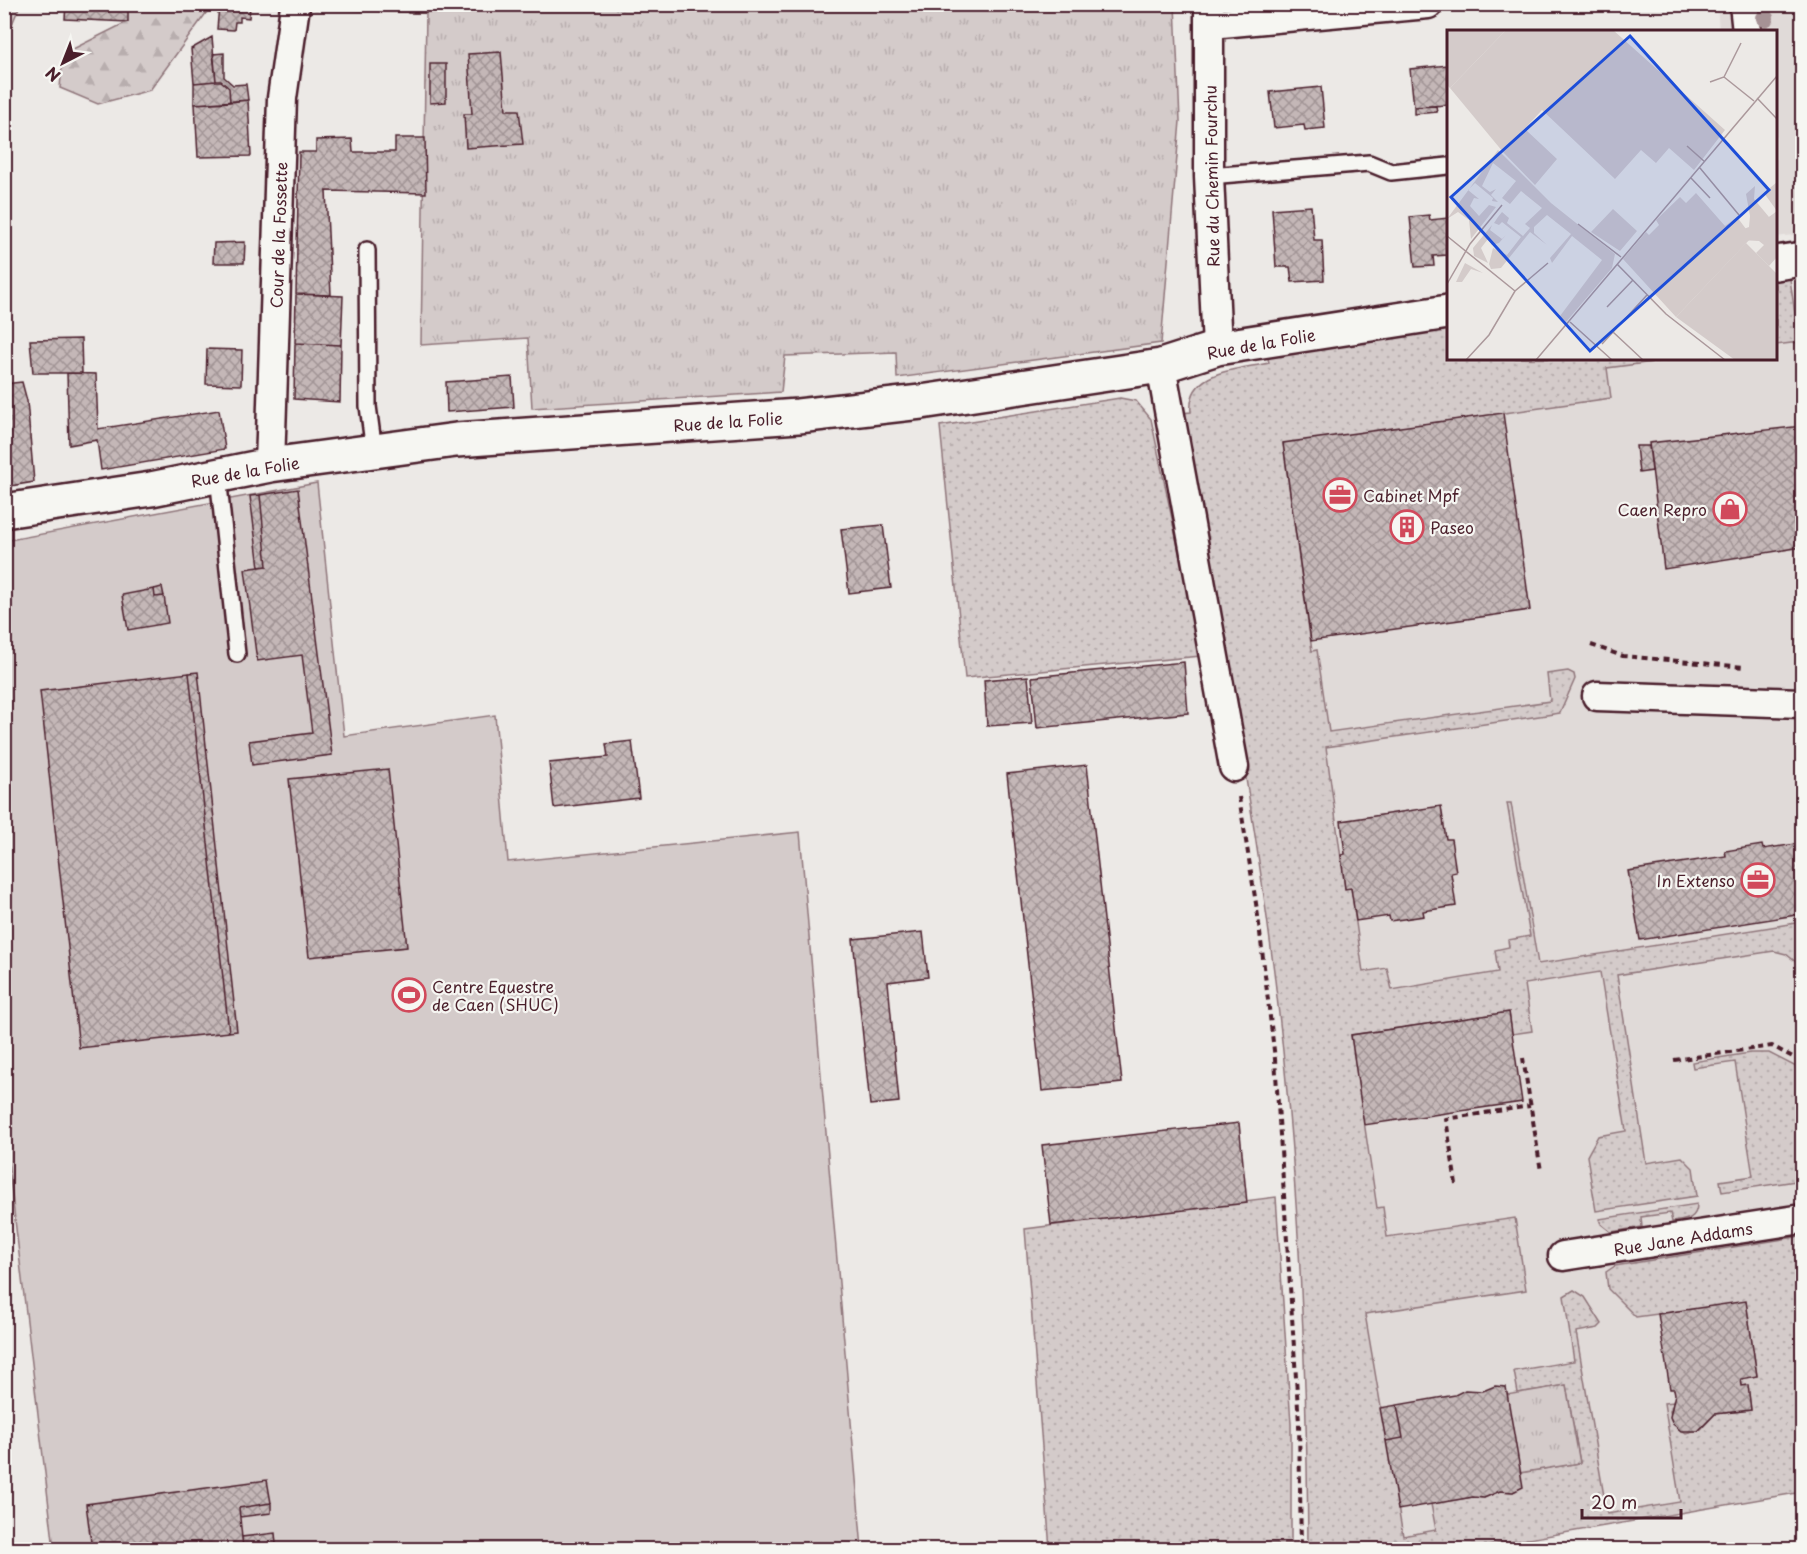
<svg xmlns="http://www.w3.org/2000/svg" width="1807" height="1554" viewBox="0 0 1807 1554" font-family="'Playpen Sans',sans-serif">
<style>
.built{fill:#e0dad8}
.grass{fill:url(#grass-dots);stroke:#8f757a;stroke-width:1.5}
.forest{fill:url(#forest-firs);stroke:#8f757a;stroke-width:1.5}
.park{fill:url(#park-tufts);stroke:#8f757a;stroke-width:1.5}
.pitch{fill:#d4cbca;stroke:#8f757a;stroke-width:1.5}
.building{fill:url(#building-cross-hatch);stroke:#4a1f2b;stroke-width:1.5}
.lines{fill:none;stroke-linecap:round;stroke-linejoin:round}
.lane-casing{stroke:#4a1f2b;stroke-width:20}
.street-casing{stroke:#4a1f2b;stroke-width:33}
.secondary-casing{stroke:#4a1f2b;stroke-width:38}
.path{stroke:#4a1f2b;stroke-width:4;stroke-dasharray:6 4.5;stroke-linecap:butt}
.lane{stroke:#f6f6f2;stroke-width:15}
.street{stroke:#f6f6f2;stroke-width:28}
.secondary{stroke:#f6f6f2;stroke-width:33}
.tree{fill:#a69295}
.labels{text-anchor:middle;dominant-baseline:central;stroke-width:4.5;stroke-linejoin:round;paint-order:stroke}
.street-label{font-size:16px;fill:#4a1f2b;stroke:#f6f6f2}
.poi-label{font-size:16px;fill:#4a1f2b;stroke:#f6f6f2;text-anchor:start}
.inset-road{fill:none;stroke:#ab989b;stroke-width:1.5}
.view{fill:#1d4ed8;fill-opacity:0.15;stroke:#1d4ed8;stroke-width:3}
.inset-edge{fill:none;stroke:#4a1f2b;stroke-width:3}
</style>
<defs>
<pattern id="grass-dots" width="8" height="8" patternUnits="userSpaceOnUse" patternTransform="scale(1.5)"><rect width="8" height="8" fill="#d4cbca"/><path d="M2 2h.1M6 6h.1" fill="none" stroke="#b8aeae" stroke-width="1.8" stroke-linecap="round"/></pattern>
<pattern id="forest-firs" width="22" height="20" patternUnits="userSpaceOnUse" patternTransform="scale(1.5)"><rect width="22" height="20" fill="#d4cbca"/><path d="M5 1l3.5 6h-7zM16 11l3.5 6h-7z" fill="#b8aeae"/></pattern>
<pattern id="park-tufts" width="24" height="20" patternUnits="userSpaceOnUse" patternTransform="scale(1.5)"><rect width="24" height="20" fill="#d4cbca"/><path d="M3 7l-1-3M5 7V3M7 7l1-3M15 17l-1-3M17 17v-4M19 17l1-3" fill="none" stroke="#b8aeae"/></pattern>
<pattern id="building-cross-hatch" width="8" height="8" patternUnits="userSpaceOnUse" patternTransform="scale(1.5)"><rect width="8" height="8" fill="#c4b7b7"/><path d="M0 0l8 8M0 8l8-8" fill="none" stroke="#a19495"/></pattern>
</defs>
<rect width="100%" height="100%" fill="#ece9e6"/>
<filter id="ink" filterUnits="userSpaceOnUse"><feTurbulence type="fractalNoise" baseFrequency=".0167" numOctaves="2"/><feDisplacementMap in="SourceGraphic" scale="12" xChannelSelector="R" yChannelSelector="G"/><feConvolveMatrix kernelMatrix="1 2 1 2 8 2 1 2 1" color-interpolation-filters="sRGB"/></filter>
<g filter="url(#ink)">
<!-- built -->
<path class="built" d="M1717,5H1802V234L1776,237V32L1719,31Z
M1802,322V1492L1471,1549H1329L1238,397L1531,359L1776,358V325Z"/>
<!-- grass -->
<path class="grass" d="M1790,279L1799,342L1776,345V281Z
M1448,327V358L1677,359L1607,368L1611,398L1283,444L1312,651L1317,650L1329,732L1550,701L1547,674L1568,671L1574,674L1575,679L1560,713L1326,747L1345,888H1351L1363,972L1387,968L1392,990L1498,972L1495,950L1509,947L1508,940L1530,936L1507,803H1511L1538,964L1802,922V967L1786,954L1774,951L1617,975L1646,1163L1682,1157L1693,1168L1697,1196L1596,1211L1587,1156L1598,1136L1626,1131L1600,972L1525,984L1532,1031L1512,1034L1509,1012L1351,1035L1377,1208L1383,1207L1387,1237L1515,1218L1526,1290L1365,1314L1403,1536L1436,1530L1431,1504L1473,1497L1484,1498L1500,1491L1513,1492L1520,1473L1580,1463L1566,1385L1518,1393L1514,1371L1574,1361L1564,1296L1574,1290L1585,1297L1602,1324L1598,1328L1576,1332L1607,1514L1680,1502L1664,1403L1674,1402L1670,1411L1673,1424L1686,1433L1701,1429L1715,1414L1751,1410L1748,1385L1742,1386L1741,1379L1757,1376L1746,1302L1636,1317L1608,1289L1606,1272L1615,1266L1802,1236V1492L1471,1549H1308C1307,1339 1296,1127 1267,918C1244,749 1211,581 1181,413L1191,412C1187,370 1237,370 1269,363L1267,353Z
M1120,398L1136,401L1151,419L1201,656L965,678L940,426Z
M1750,1053H1769L1802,1070V1180L1722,1192L1720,1181L1753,1176L1735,1062L1693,1068L1692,1062Z
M1276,1197L1291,1424V1543L1128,1549H1050L1025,1229Z
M1697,1204C1697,1220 1685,1220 1672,1222L1670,1213L1641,1217L1642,1227L1611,1232L1601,1224L1599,1219Z"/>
<!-- forest -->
<path class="forest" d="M5,4L20,5L10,29L5,32Z
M128,5H212L150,90L98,104L60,88L63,54L127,22Z"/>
<!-- park -->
<path class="park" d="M316,4L1175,5L1180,121L1161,343L897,378L896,352L785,356L781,392L532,408L528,338L421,345L426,13L315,9Z
M1566,1385L1580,1463L1519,1473L1506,1395Z"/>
<!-- pitch -->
<path class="pitch" d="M317,483L344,736L495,715L508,862L800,832L862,1549H54L4,1127V541Z
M1291,1543V1550L1128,1549Z"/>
<!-- building -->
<path class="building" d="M66,4H128V22L65,19Z
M407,4H426V13H408Z
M219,6H250L249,18L240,17V22H235L234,30L217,29Z
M212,37L216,81L194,83L191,49Z
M501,52L506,110H519L523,144L466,148L464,114H472L468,54Z
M224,53V77L233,85L246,84L248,100L230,102L229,88L221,81H216L213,54Z
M430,64H446V102L430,103Z
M1448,65V105L1414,107L1410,69Z
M216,81H221L229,88L230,102L194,104V83Z
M1321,87L1325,128L1305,130L1304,125L1274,128L1270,92Z
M248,100L251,156L198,157L195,104Z
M1436,106L1437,112L1414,114V107Z
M395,138H425L426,193L326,191L331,295L296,294L299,152H316V140L352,139L353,152H395Z
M1311,206L1314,240H1322L1324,280L1292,282L1290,267H1276L1272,209Z
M1429,215L1430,220L1448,218V255L1433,256L1434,266L1415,267L1410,217Z
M245,242L244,263H213L214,243Z
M296,294L343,296L341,345L295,343Z
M81,339L82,373H33L30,340Z
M295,343L341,345L340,402L294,399Z
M207,349L242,350L241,385L206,384Z
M67,373L96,374L98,429L219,410L225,449L101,470L97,440L69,445Z
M512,377L514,407L447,412L446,382Z
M22,382L27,401L34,482L4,487V384Z
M1503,413L1530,610L1311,641L1283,443Z
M1802,426V547L1664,569L1649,443Z
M1636,446H1649L1652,471L1639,473Z
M298,489L332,755L252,765L249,741L312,733L302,655L257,661L245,569L267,566L260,495Z
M260,495L267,566L259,567L250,496Z
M883,525L891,588L849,593L841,529Z
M162,587L164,596L155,597L154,589Z
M154,589L155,597L164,596L168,623L128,630L122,595Z
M1184,662L1188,713L1037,728L1032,677Z
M198,672L237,1031L229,1032L189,673Z
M189,673L229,1032L79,1048L40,691Z
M1028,676L1032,723L987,726L984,680Z
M632,741L639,798L554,808L549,763L608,757L606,744Z
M1087,765L1122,1083L1042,1091L1007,774Z
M388,769L407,947L309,957L289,779Z
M1441,806L1446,839H1451L1456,872L1451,873L1456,906L1423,911L1424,916L1390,921L1389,916L1356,921L1351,888L1345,889L1341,855L1345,854L1341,821Z
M1802,843V914L1640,940L1628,871L1726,856L1725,851L1762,845L1763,849Z
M923,932L928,977L888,982L899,1102L870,1105L853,939Z
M1509,1012L1522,1102L1364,1125L1351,1035Z
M1239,1123L1247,1203L1051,1225L1042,1145Z
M1746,1301L1757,1376L1741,1379L1742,1386L1748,1385L1751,1410L1715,1414L1698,1431H1681L1673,1424L1670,1417L1675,1394L1674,1389H1670L1658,1314Z
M1495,1386L1506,1387L1523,1487L1513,1492L1500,1491L1484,1498L1473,1497L1398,1510L1386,1441L1403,1438L1397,1405L1455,1395L1465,1390L1483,1391Z
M1397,1405L1403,1438L1386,1441L1380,1408Z
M267,1480L271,1503L239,1508L243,1548L276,1544V1550H92L86,1504Z
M271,1503V1513L240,1517L239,1508Z
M275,1533L276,1544L243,1548L242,1537Z"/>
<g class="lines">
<defs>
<path id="lane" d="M1209,176L1369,163L1391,172L1448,166
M367,250L368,406L374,451
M218,476L237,654"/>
<path id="street" d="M1209,4V176L1217,348
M1744,4L1747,32
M1211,24L1428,4
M1161,366L1234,767
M270,465L282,98L295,6
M1597,696L1802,703
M1563,1256L1802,1219"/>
<path id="secondary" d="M1776,263L1802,259
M4,511L151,489L270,465L456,440L798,416L921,402L1161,366L1217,348L1448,312"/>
</defs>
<!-- lane casing -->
<use href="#lane" class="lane-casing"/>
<!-- street casing -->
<use href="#street" class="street-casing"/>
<!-- secondary casing -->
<use href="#secondary" class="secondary-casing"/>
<!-- path -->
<path class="path" d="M1591,645L1623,656L1745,667
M1239,797L1258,916L1275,1059L1299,1423L1301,1550
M1523,1058L1541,1171
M1674,1060L1772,1046L1802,1062
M1456,1184L1446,1119L1530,1106"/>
<!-- lane -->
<use href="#lane" class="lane"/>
<!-- street -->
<use href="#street" class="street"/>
<!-- secondary -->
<use href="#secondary" class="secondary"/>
</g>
<!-- trees -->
<circle class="tree" cx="1765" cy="18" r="9"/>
</g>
<!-- icons -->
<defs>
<symbol id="office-ring" viewBox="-11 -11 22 22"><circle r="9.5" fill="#f6f6f2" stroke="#d1495b" stroke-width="1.5"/><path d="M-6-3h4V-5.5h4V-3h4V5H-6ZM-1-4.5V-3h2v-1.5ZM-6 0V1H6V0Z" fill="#d1495b"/></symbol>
<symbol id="shop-ring" viewBox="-11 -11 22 22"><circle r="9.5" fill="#f6f6f2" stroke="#d1495b" stroke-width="1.5"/><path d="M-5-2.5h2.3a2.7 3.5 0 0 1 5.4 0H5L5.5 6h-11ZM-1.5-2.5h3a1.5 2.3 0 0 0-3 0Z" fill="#d1495b"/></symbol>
<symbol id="building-ring" viewBox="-11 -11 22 22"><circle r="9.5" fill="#f6f6f2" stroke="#d1495b" stroke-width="1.5"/><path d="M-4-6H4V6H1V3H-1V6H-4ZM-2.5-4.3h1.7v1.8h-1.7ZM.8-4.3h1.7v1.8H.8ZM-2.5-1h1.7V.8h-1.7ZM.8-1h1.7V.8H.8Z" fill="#d1495b"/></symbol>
<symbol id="stadium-ring" viewBox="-11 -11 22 22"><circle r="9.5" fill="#f6f6f2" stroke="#d1495b" stroke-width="1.5"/><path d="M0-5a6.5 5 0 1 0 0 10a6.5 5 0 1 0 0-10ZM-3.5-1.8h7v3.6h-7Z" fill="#d1495b"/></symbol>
</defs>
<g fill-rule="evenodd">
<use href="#office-ring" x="1321" y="476" width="38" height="38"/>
<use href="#shop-ring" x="1711" y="490" width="38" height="38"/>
<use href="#building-ring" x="1388" y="508" width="38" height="38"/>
<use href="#office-ring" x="1739" y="861" width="38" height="38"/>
<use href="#stadium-ring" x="390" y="976" width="38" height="38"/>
</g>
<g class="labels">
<!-- street labels -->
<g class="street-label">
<text transform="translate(1211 176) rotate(-91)">Rue du Chemin Fourchu</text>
<text transform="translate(278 235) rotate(-88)">Cour de la Fossette</text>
<text transform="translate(1261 343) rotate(-10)">Rue de la Folie</text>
<text transform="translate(728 421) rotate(-4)">Rue de la Folie</text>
<text transform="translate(245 471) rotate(-10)">Rue de la Folie</text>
<text transform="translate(1683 1238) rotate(-9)">Rue Jane Addams</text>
</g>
<!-- poi labels -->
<g class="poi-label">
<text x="1363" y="495">Cabinet Mpf</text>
<text x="1707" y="509" text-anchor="end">Caen Repro</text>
<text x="1430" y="527">Paseo</text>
<text x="1735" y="880" text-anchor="end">In Extenso</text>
<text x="432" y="986">Centre Equestre<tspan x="432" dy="18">de Caen (SHUC)</tspan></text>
</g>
</g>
<!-- overview -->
<g transform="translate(1447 30)">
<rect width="330" height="330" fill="#ece9e6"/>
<path d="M0,0H59L3,58L0,55ZM79,100L110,129L88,155L56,122ZM51,120L104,173L168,224L165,238L119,292L113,286L155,230L125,206L105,233L103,228L124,204L100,185L87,197V203L100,215L83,202L54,238L44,239L42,234L46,218L60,225L74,207L55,192L52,195L47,193L51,187L55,182L62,188L60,193L76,206L83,198L78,194L95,178L74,161L63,174L55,168L69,151L46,133L35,156L43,162L49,159L44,165L51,172L45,171L46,168L28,153L21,160L32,169L27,168L23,176L32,186L42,175L49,177L24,209L22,190L11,182L0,189ZM166,179L190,201L173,221L144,202ZM45,195L43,200L55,209L59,205L52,213L45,215L41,209L34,218L41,233L27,226L26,218ZM18,233L36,243L24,239L15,252H9Z" fill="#d4cbca"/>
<path d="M308,156L307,169L322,187L330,183V227L322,236L309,223L317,215L312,211L293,210L294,200L302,197L303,186L299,164Z" fill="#d4cbca"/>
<path d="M330,152V198L322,187L330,181L317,163ZM249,163L278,196L290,187L305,207L229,287L176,229L199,202L202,205L212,195L209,190L233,167L239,173Z" fill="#d4cbca"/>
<path d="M59,0H166L278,100L247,140L222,118L209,133L194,120L168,149L95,80L56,122L3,58ZM299,213L330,244V330H288L229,287Z" fill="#d4cbca"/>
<path class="inset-road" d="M277,47L307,71M263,52L277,47L294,13M310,68L330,89M240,116L258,132M253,138L292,185M244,148L263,168M131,194L174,227M0,206L68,261M170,234L219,284L278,330M0,254L23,214L55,175M160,277L186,250M123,292L165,330M166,302L196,330M155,314L200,265M19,330L42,305L68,261L101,233M89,330L330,46"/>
<path class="view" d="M183,6L322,160L143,321L4,167Z"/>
<rect width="330" height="330" class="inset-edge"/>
</g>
<!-- margin -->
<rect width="1807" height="1554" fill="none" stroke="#f6f6f2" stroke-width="24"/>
<rect x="12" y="12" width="1783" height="1530" fill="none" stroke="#4a1f2b" stroke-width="2" filter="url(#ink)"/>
<!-- north arrow -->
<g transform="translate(63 63) rotate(222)" stroke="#f6f6f2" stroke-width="4.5" paint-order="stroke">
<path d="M0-4.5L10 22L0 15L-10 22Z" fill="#4a1f2b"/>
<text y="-9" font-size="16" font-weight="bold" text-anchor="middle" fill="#4a1f2b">N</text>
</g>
<!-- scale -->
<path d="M1582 1509v9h99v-9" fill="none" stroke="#4a1f2b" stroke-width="3"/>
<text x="1591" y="1509" font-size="18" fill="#4a1f2b" stroke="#f6f6f2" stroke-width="4.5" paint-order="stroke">20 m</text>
</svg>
